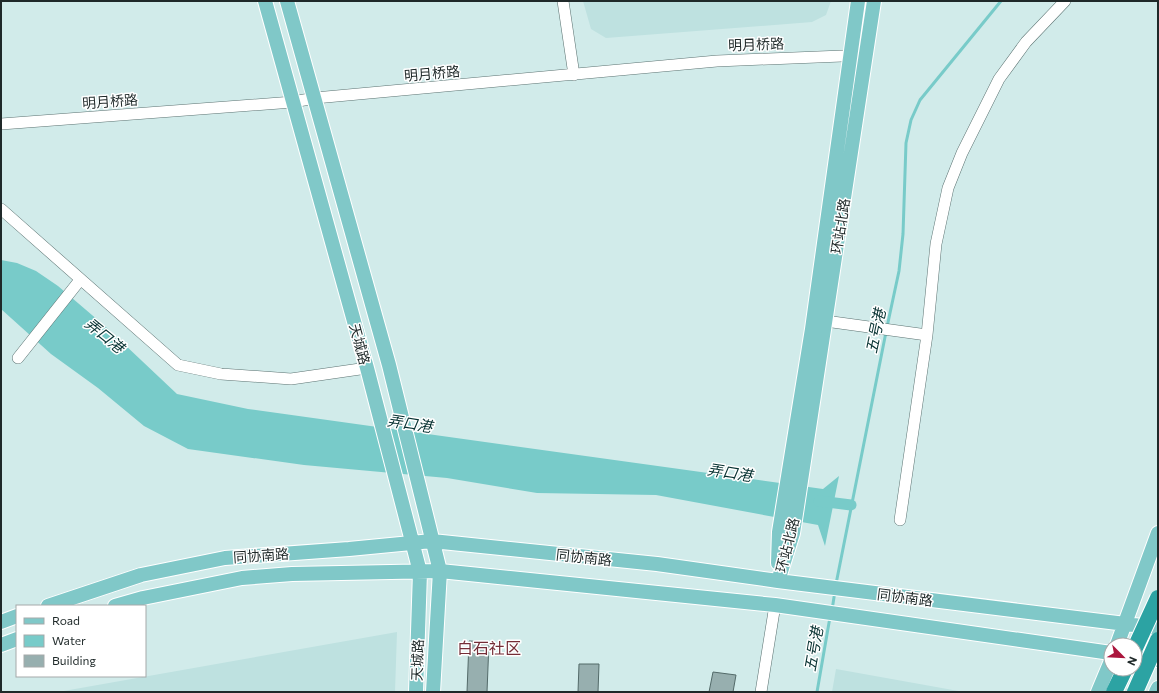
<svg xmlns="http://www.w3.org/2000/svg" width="1159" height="693" viewBox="0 0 1159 693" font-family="Commissioner,'Noto Sans SC',sans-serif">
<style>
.built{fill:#bee1e0}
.water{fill:#78cbc9}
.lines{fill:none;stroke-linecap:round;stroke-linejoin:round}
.stream{stroke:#78cbc9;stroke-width:3}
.canal{stroke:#78cbc9;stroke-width:11}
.building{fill:#97afaf;stroke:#536a69}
.minor-casing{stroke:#5c7372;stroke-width:12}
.major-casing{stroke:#fff;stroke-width:16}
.highway-casing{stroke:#fff;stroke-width:18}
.minor{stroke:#fff;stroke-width:11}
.major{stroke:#80c8c8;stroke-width:14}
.highway{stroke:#2ca3a3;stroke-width:16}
.highway-bridge-casing{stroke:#fff;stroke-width:18;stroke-linecap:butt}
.highway-bridge{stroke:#2ca3a3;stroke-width:16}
.labels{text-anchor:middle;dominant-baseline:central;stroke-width:3;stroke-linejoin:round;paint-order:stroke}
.street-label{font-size:14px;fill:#1f2929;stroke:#fff}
.water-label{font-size:15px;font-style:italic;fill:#063131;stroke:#fff}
.quarter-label{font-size:16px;fill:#742d37;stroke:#fff}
</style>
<rect width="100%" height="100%" fill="#d1ebea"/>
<!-- built -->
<path class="built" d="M583,1H831L826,15L812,22L606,38L591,29Z
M397,632L395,692H58Z
M836,669L964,692H832Z"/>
<!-- water -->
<path class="water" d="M1,260L17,263L36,271L58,286L106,327L177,394L248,409L823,489L839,476L825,546L818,525L656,495L537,493L447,478L304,465L188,449L144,426L98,388L51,354L1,309Z"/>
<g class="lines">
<!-- stream -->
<path class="stream" d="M887,327L899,271L903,234L906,143L911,120L920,100L1001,1
M836,584L886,332
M832,610L835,591
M817,692L830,617"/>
<!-- canal -->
<path class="canal" d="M819,501L851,505"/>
</g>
<!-- building -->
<path class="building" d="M469,641L489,642L487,692H467Z
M579,664H599L598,692H578Z
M713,672L736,675L733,692H709Z"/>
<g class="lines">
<defs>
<path id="minor" d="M563,1L574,75
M1,124L293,102L315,98L717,61L867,55
M1,209L178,365L221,374L291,379L367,368
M818,320L927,335
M18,358L80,280
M900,520L927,335L936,244L948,188L962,153L999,79L1026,42L1065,1
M761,692L775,605"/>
<path id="major" d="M265,1L367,368L420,572L416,692
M287,1L389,365L440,571L433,692
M778,563L779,532L812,329L858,1
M778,581L793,533L874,1
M48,606L141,575L225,558L349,549L432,541L657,564L778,581L1158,628
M115,606L143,598L242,578L292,574L440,571L775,605L1111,653
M1,622L17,616
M1,645L17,639
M1117,645L1158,533
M1135,657L1158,660
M1098,692L1111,661
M1156,692L1158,688"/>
<path id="highway" d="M1114,692L1125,669"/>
</defs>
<!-- minor casing -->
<use href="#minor" class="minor-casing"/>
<!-- major casing -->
<use href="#major" class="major-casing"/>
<!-- highway casing -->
<use href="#highway" class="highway-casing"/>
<!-- minor -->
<use href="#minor" class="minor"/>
<!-- major -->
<use href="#major" class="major"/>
<!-- highway -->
<use href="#highway" class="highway"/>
<defs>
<path id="highway-bridge" d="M1135,648L1158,598
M1135,692L1158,640"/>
</defs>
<!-- highway-bridge casing -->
<use href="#highway-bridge" class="highway-bridge-casing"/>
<!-- highway-bridge -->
<use href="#highway-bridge" class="highway-bridge"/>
</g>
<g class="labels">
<!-- street labels -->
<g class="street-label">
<text transform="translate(756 44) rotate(-2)">明月桥路</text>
<text transform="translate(432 73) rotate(-5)">明月桥路</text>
<text transform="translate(110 101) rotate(-4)">明月桥路</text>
<text transform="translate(840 226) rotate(-81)">环站北路</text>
<text transform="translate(360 344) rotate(75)">天城路</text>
<text transform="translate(787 545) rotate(-76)">环站北路</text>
<text transform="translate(261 555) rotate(-4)">同协南路</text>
<text transform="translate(584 557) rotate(6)">同协南路</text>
<text transform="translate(905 597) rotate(7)">同协南路</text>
<text transform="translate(417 660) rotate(-88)">天城路</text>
</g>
<!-- water labels -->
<g class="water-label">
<text transform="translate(875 331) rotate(-78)">五号港</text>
<text transform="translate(105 335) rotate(39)">弄口港</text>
<text transform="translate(410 423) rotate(9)">弄口港</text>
<text transform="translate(730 472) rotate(9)">弄口港</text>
<text transform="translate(813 649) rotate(-80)">五号港</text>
</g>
<!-- quarter labels -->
<g class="quarter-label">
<text x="489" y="647">白石社区</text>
</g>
</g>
<!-- border -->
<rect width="1159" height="693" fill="none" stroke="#1f2929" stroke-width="4"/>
<!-- legend -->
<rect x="16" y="605" width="130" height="72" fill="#ffffff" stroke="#a5a9a9"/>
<rect x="24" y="618" width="20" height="6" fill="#80c8c8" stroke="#a5a9a9"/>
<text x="52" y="625" font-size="12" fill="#1f2929">Road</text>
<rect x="24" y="635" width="20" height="12" fill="#78cbc9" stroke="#a5a9a9"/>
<text x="52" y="645" font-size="12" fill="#1f2929">Water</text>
<rect x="24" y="655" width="20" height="12" fill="#97afaf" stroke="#a5a9a9"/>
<text x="52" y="665" font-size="12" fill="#1f2929">Building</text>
<!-- north arrow -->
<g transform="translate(1123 657) rotate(114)"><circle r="19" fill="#ffffff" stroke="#a5a9a9"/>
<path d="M0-3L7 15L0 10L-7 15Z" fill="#ab163d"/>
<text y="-6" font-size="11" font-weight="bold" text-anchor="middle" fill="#1f2929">N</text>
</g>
</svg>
